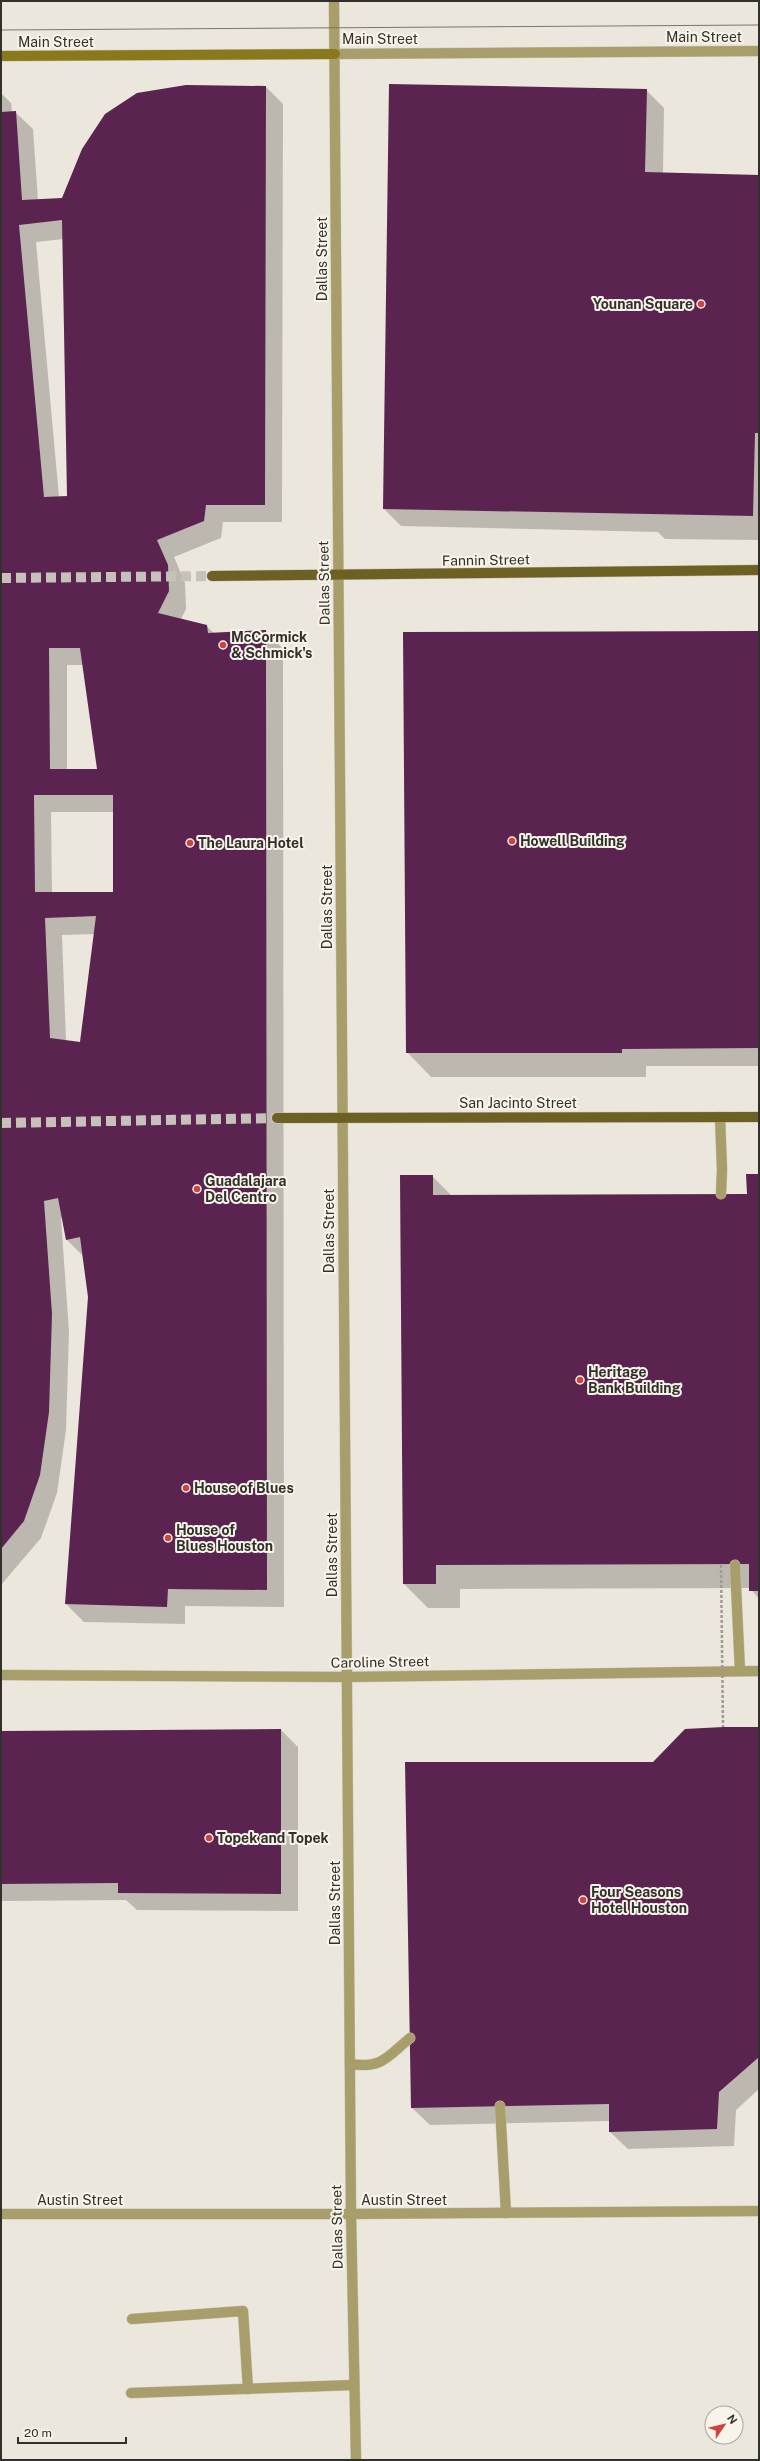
<svg xmlns="http://www.w3.org/2000/svg" width="760" height="2461" font-family="'Public Sans',sans-serif">
<style>
.shadow{fill:#0003;fill-rule:evenodd}
.building{fill:#5b234f;fill-rule:evenodd}
.lines{fill:none;stroke-linecap:round;stroke-linejoin:round}
.primary-tunnel{stroke:#c6c2b9;stroke-width:10;stroke-dasharray:10 5;stroke-linecap:butt}
.service-casing{stroke:#c6c2b9;stroke-width:11}
.pedestrian-casing{stroke:#c6c2b9;stroke-width:11}
.tertiary-casing{stroke:#c6c2b9;stroke-width:11}
.secondary-casing{stroke:#c6c2b9;stroke-width:11}
.primary-casing{stroke:#c6c2b9;stroke-width:11}
.service{stroke:#a89e69;stroke-width:10}
.pedestrian{stroke:#a89e69;stroke-width:10}
.tertiary{stroke:#a89e69;stroke-width:10}
.secondary{stroke:#8a791b;stroke-width:10}
.primary{stroke:#6c6023;stroke-width:10}
.tram{stroke:#79766f;stroke-width:1}
.path-bridge{stroke:#9e9b93;stroke-width:2.5;stroke-dasharray:3 2;stroke-linecap:butt}
.poi-dot{fill:#d0423e;stroke:#f8f4e9;stroke-width:1.5}
.labels{text-anchor:middle;stroke-width:4;stroke-linejoin:round;paint-order:stroke}
.street-label{font-size:14px;fill:#32302c;stroke:#f8f4e9}
.poi-label{font-size:14px;font-weight:bold;fill:#32302c;stroke:#f8f4e9;text-anchor:start}
</style>
<rect width="100%" height="100%" fill="#ebe7dc"/>
<g class="shadow">
<path d="M266,87l17,17 -1,418h-59l-2,16 -47,19 11,26 1,26 -5,10 25,7 8,7 52,-2 17,18 1,958 -99,-1v18l-101,-2 -18,-18 23,-307 -6,-41 -16,-16 -4,-22h-2l8,114 -3,98 -9,63 -16,45 -40,47v-1492l10,10 1,9h3l18,17 5,72 24,-2zM64,239l4,258h-9l-23,-255zM67,665h17l15,105h-32zM51,812h63v81h-62zM95,934l-14,109 -15,-2 -4,-106z"/>
<path d="M646,90l18,18 -1,65 96,3v364l-94,-1 -7,-7 -257,-6 -17,-17z"/>
<path d="M759,632v434h-113v11h-215l-24,-25z"/>
<path d="M759,1175v424l-9,-11 -290,1v19h-32l-24,-24 28,-408 20,20 296,-1z"/>
<path d="M759,1728v361l-23,21 -2,36 -106,3 -18,-17v-11l-180,4 -18,-17 242,-345z"/>
<path d="M281,1730l17,17v164l-161,-1 -11,-10 -125,1v-169z"/>
</g>
<g class="building">
<path d="M389,84l258,5 -2,83 114,3v258h-4l-2,83 -370,-7z"/>
<path d="M186,85l80,1 -1,419h-59l-2,16 -47,19 11,25 1,26 -11,22 49,12 1,8 58,-3 1,960 -99,-1 -1,18 -102,-3 23,-307 -8,-60 -14,3 -8,-42 -14,3 8,113 -3,98 -9,63 -16,46 -23,28v-1437l15,-1 6,89 40,-2 20,-49 23,-35 32,-21zM62,220l5,276 -23,1 -25,-272zM49,648h31l17,121h-47zM34,795h79v97h-78zM96,916l-16,126 -30,-4 -5,-120z"/>
<path d="M759,631v417l-137,1v4h-216l-3,-421z"/>
<path d="M746,1174h13v417h-10v-27l-313,1v19h-33l-3,-409h33v20l314,-1z"/>
<path d="M723,1727h36v330l-40,35 -2,37 -108,3v-28l-198,4 -6,-346h248l32,-33z"/>
<path d="M281,1729v165l-163,-1v-10l-117,1v-153z"/>
</g>
<g class="lines">
<g class="primary-tunnel">
<path d="M1,578l211,-2"/>
<path d="M1,1123l276,-5"/>
</g>
<defs>
<g id="service">
<path d="M720,1117l2,53 -1,24"/>
<path d="M735,1565l5,106"/>
<path d="M350,2064c32,5 37,-7 60,-26"/>
<path d="M500,2106l6,107"/>
<path d="M132,2319l111,-8 5,78"/>
<path d="M131,2393l223,-8"/>
</g>
<path id="pedestrian" d="M335,54l424,-3"/>
<g id="tertiary">
<path d="M334,1l17,2213 5,246"/>
<path d="M1,1675l346,2 412,-6"/>
<path d="M1,2214h350l408,-3"/>
</g>
<path id="secondary" d="M1,56l334,-2"/>
<g id="primary">
<path d="M212,576l547,-6"/>
<path d="M277,1118l482,-1"/>
</g>
</defs>
<use href="#service" class="service-casing"/>
<use href="#pedestrian" class="pedestrian-casing"/>
<use href="#tertiary" class="tertiary-casing"/>
<use href="#secondary" class="secondary-casing"/>
<use href="#primary" class="primary-casing"/>
<use href="#service" class="service"/>
<use href="#pedestrian" class="pedestrian"/>
<use href="#tertiary" class="tertiary"/>
<use href="#secondary" class="secondary"/>
<use href="#primary" class="primary"/>
<path class="tram" d="M1,30l758,-5"/>
<path class="path-bridge" d="M721,1565l2,162"/>
</g>
<g class="poi-dot">
<circle cx="701" cy="304" r="4"/>
<circle cx="223" cy="645" r="4"/>
<circle cx="512" cy="841" r="4"/>
<circle cx="190" cy="843" r="4"/>
<circle cx="197" cy="1189" r="4"/>
<circle cx="580" cy="1380" r="4"/>
<circle cx="186" cy="1488" r="4"/>
<circle cx="168" cy="1538" r="4"/>
<circle cx="209" cy="1838" r="4"/>
<circle cx="583" cy="1900" r="4"/>
</g>
<g class="labels">
<g class="street-label">
<text x="704" y="42">Main Street</text>
<text x="380" y="44">Main Street</text>
<text x="56" y="47">Main Street</text>
<text transform="translate(322 259) rotate(-90)" y="5">Dallas Street</text>
<text transform="translate(486 560) rotate(-1)" y="5">Fannin Street</text>
<text transform="translate(324 583) rotate(-91)" y="5">Dallas Street</text>
<text transform="translate(327 907) rotate(-90)" y="5">Dallas Street</text>
<text x="518" y="1108">San Jacinto Street</text>
<text transform="translate(329 1231) rotate(-90)" y="5">Dallas Street</text>
<text transform="translate(332 1555) rotate(-90)" y="5">Dallas Street</text>
<text transform="translate(380 1662) rotate(-1)" y="5">Caroline Street</text>
<text transform="translate(335 1903) rotate(-90)" y="5">Dallas Street</text>
<text x="80" y="2205">Austin Street</text>
<text x="404" y="2205">Austin Street</text>
<text transform="translate(337 2227) rotate(-91)" y="5">Dallas Street</text>
</g>
<g class="poi-label">
<text x="693" y="309" text-anchor="end">Younan Square</text>
<text x="231" y="642">McCormick<tspan x="231" dy="16">&amp; Schmick's</tspan></text>
<text x="520" y="846">Howell Building</text>
<text x="198" y="848">The Laura Hotel</text>
<text x="205" y="1186">Guadalajara<tspan x="205" dy="16">Del Centro</tspan></text>
<text x="588" y="1377">Heritage<tspan x="588" dy="16">Bank Building</tspan></text>
<text x="194" y="1493">House of Blues</text>
<text x="176" y="1535">House of<tspan x="176" dy="16">Blues Houston</tspan></text>
<text x="217" y="1843">Topek and Topek</text>
<text x="591" y="1897">Four Seasons<tspan x="591" dy="16">Hotel Houston</tspan></text>
</g>
</g>
<rect width="760" height="2461" fill="none" stroke="#32302c" stroke-width="4"/>
<g transform="translate(724 2425) rotate(55)"><circle r="19" fill="#f8f4e9" stroke="#a9a69d"/>
<path d="M0-3L7 15L0 10L-7 15Z" fill="#d0423e"/>
<text y="-6" font-size="11" font-weight="bold" text-anchor="middle" fill="#32302c">N</text>
</g>
<path d="M18 2437v6h108v-6" fill="none" stroke="#32302c" stroke-width="2"/>
<text x="24" y="2437" font-size="12" fill="#32302c" stroke="#f8f4e9" stroke-width="3" paint-order="stroke">20 m</text>
</svg>
